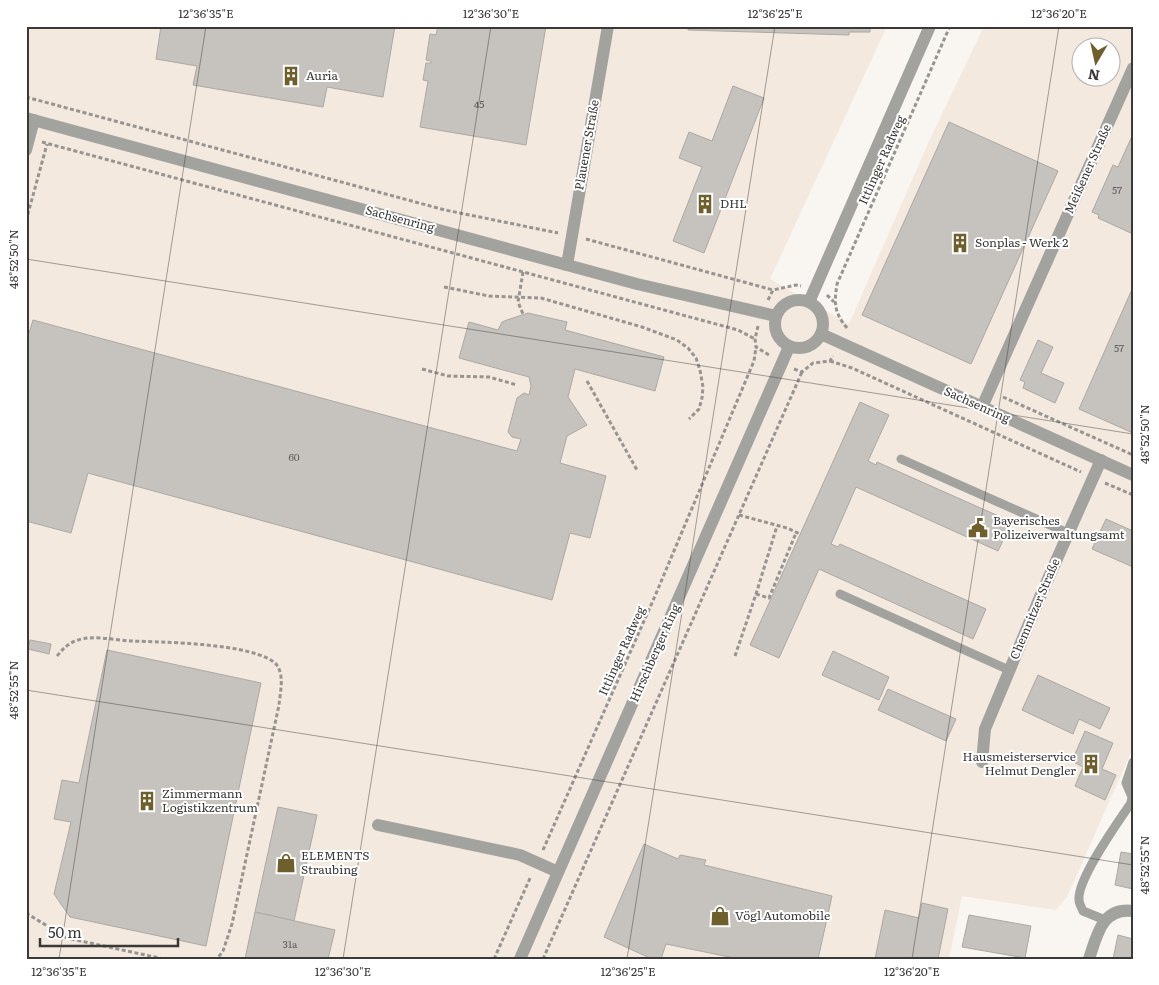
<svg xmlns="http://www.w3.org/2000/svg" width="1159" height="985" font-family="Literata,serif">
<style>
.built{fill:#f3e9df;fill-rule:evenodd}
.building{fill:#c6c2be;stroke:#aca8a4}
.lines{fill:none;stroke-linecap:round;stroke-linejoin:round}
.path{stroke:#979492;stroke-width:3;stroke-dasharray:4 2.5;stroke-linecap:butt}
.service{stroke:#a2a29f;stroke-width:9}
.minor{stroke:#a2a29f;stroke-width:12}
.tertiary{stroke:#a2a29f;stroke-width:12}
.ticks{fill:none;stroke:#3b3938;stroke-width:1;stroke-opacity:0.45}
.labels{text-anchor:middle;stroke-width:4;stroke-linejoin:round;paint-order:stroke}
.number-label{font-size:10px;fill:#5e5b5a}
.poi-label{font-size:12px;fill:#3b3938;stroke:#fff;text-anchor:start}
.street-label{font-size:12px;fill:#3b3938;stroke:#fff}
.neatline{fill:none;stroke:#3b3938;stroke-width:2}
.ticks-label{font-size:12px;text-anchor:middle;fill:#3b3938}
</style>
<rect width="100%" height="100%" fill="#f9f5f1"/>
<path class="built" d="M26,26h861l-117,253 79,45 81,-185 54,-113h149v722l-66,149 -11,13 -94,-14 -13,63h-923zM1082,48h30v30h-30z"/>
<g class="building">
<path d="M161,26h234l-12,71 -56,-10 -4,20 -130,-22 4,-19 -41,-7z"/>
<path d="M438,26h108l-20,119 -106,-18 8,-46 -5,-1 3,-17h5v-2l-5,-1 4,-26 6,1z"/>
<path d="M688,26h182v6h-21v3l-161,-5z"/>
<path d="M733,86l31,12 -60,155 -31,-12 29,-74 -23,-9 10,-26 23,9z"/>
<path d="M949,122l109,49 -87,193 -109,-49z"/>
<path d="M1133,134v100l-35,-16 1,-3 -7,-3 21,-47 5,2z"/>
<path d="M1133,287v146l-54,-24z"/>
<path d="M528,313l39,9 -2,8 99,27 -9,34 -80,-22 -7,28 19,28 -20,11 -7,27 46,13 -16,62 -20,-5 -18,67 -464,-127 -17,60 -45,-12v-178l7,-23 484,131 4,-12 -9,-2 -4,-5 9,-34 7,-5 5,2 2,-9 -2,-9 -70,-19 10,-36 29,8 4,-8 5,-2z"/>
<path d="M1038,340l15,7 -12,26 23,10 -9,20 -32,-15 2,-6 -5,-2z"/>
<path d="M860,402l29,13 -21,46 8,4 1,-3 135,60 -14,29 -142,-64 -25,57 7,3 2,-3 146,65 -13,30 -154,-70 -40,89 -29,-13z"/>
<path d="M1106,519l27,12v36l-41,-18z"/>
<path d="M30,640l21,4 -2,10 -21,-5z"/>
<path d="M107,650l154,33 -55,263 -136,-29 -16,-23 17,-72 -17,-3 8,-39 17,3z"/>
<path d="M833,651l56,26 -10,23 -57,-25z"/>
<path d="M1038,675l72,33 -10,21 -21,-10 -6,15 -51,-24z"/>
<path d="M888,689l68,30 -10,22 -68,-31z"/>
<path d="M1085,731l28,12 -11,26 14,6 -11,25 -30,-14 8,-19 -11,-6z"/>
<path d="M278,807l39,8 -23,106 -39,-9z"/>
<path d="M644,844l34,15 2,-4 26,5 -2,5 128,31 -14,63h-79l-73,-15 -5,15h-9l-48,-22z"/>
<path d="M1121,852l12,2v35l-18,-4z"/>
<path d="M922,903l26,6 -10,50h-63l10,-49 34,8z"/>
<path d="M255,912l80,18 -7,29h-83z"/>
<path d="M969,915l62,11 -6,32 -63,-11z"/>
<path d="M1118,935l15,4v20h-20z"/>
</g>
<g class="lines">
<g class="path">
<path d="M26,97l419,113 113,23"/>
<path d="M42,142l696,188 17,9"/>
<path d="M26,221l21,-77"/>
<path d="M586,239l187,51"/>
<path d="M523,272l-5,30 5,12"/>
<path d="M444,287l45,9 52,2 101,29 35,13 11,8 8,10 4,12 3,17 -1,11 -3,11 -10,10"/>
<path d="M827,295l7,7"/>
<path d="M768,300l5,-10 23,-5 5,1"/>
<path d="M758,326l-3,13 1,8 13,8"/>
<path d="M847,328c-13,-16 -13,-24 -10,-44l113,-258"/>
<path d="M830,361l22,7 229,104"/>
<path d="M422,369l26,7 41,1 28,8"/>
<path d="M794,369l8,3 11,-9 17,-2 3,-5"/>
<path d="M587,381l50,89"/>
<path d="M1003,397l130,58"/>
<path d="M1105,483l28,12"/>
<path d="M739,515l48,13 13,6"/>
<path d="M756,594l13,4 27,-65"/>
<path d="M57,656c6,-7 11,-13 21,-16 15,-5 36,0 53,1 30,1 124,2 145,23 9,11 4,29 3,41l-47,219 -9,27 -6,8"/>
<path d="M735,656l21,-62 21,-68"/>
<path d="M543,850l112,-254 99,-235 2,-14"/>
<path d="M26,913l41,25 97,21"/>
<path d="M494,959l37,-83"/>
<path d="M543,959l259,-587"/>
</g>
<g class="service">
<path d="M901,459l167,74"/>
<path d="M840,594l169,76"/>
<path d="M1105,920l-22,-9c-1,-3 -4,-7 -4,-11 -2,-21 39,-78 52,-97l1,-6 -6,-14 7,-21"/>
</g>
<g class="minor">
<path d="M26,118l611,166 139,32"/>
<path d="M26,150l8,-30"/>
<path d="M567,265l41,-239"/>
<path d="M821,334l312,141"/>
<path d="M982,407l151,-339"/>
<path d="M982,762l3,-33 55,-132 61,-137"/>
<path d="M378,825l142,30 38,17"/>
<path d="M1089,959c8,-24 13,-52 44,-48"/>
</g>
<g class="tertiary">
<circle cx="799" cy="324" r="24"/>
<path d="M809,302l121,-276"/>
<path d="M520,959l269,-612"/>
</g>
</g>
<path class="ticks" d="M26,259l1107,175M26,690l1107,175M59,959l147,-933M343,959l148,-933M627,959l148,-933M912,959l147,-933"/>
<defs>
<symbol id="building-bare" viewBox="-9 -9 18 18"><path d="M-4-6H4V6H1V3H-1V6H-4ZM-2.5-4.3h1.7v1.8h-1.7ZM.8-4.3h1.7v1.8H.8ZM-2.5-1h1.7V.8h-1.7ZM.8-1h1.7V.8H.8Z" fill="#6e5f2d" stroke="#fff" stroke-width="2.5" paint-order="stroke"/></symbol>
<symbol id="civic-bare" viewBox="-9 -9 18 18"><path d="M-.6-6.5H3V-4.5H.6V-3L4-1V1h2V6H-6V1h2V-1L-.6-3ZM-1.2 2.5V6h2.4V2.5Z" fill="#6e5f2d" stroke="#fff" stroke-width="2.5" paint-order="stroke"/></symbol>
<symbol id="shop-bare" viewBox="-9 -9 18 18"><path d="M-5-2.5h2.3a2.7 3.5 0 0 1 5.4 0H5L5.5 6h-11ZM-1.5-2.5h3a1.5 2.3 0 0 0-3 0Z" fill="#6e5f2d" stroke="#fff" stroke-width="2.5" paint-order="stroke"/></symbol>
</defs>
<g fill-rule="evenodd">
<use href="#building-bare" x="277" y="62" width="28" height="28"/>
<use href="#building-bare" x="691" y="190" width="28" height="28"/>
<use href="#building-bare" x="946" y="229" width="28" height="28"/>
<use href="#civic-bare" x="964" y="514" width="28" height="28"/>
<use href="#building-bare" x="1077" y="750" width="28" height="28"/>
<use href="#building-bare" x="133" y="787" width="28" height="28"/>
<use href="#shop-bare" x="272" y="849" width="28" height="28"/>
<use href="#shop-bare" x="706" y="902" width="28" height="28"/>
</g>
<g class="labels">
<g class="number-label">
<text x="479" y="108">45</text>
<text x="1117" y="194">57</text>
<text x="1119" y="352">57</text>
<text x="294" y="461">60</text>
<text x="290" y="948">31a</text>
</g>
<g class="poi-label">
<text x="306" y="80">Auria</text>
<text x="720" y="208">DHL</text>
<text x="975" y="247">Sonplas - Werk 2</text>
<text x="993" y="525">Bayerisches<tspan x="993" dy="14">Polizeiverwaltungsamt</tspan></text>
<text x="1076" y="761" text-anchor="end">Hausmeisterservice<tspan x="1076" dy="14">Helmut Dengler</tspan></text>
<text x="162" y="798">Zimmermann<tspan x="162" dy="14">Logistikzentrum</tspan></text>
<text x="301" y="860">ELEMENTS<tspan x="301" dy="14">Straubing</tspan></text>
<text x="735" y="920">Vögl Automobile</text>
</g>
<g class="street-label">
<text transform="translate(587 145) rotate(-80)" y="4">Plauener Straße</text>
<text transform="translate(882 160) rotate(-66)" y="4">Ittlinger Radweg</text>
<text transform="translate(1088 169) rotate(-66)" y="4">Meißener Straße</text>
<text transform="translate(400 219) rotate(15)" y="4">Sachsenring</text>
<text transform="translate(977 405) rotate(24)" y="4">Sachsenring</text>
<text transform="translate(1035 609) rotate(-67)" y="4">Chemnitzer Straße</text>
<text transform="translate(622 651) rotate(-66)" y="4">Ittlinger Radweg</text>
<text transform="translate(655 653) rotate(-66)" y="4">Hirschberger Ring</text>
</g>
</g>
<rect width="1159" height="985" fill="none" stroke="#ffffff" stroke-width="55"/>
<g transform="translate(1096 62) rotate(189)"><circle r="24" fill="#ffffff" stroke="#b1b0af"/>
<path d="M0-4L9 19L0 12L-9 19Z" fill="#6e5f2d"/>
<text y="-8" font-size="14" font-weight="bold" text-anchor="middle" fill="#3b3938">N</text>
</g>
<path d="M40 938v8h138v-8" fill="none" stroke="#3b3938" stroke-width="2.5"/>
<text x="48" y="938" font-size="15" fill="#3b3938" stroke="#ffffff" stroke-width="4" paint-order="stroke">50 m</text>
<rect x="28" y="28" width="1104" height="930" class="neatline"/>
<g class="ticks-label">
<text x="206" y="18">12°36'35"E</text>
<text x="491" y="18">12°36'30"E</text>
<text x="775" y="18">12°36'25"E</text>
<text x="1059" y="18">12°36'20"E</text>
<text transform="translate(14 259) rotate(-90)" y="4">48°52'50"N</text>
<text transform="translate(1145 434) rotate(-90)" y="4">48°52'50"N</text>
<text transform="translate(14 690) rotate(-90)" y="4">48°52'55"N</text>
<text transform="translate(1145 865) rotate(-90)" y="4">48°52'55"N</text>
<text x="59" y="976">12°36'35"E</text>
<text x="343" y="976">12°36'30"E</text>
<text x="628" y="976">12°36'25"E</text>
<text x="912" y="976">12°36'20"E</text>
</g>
</svg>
